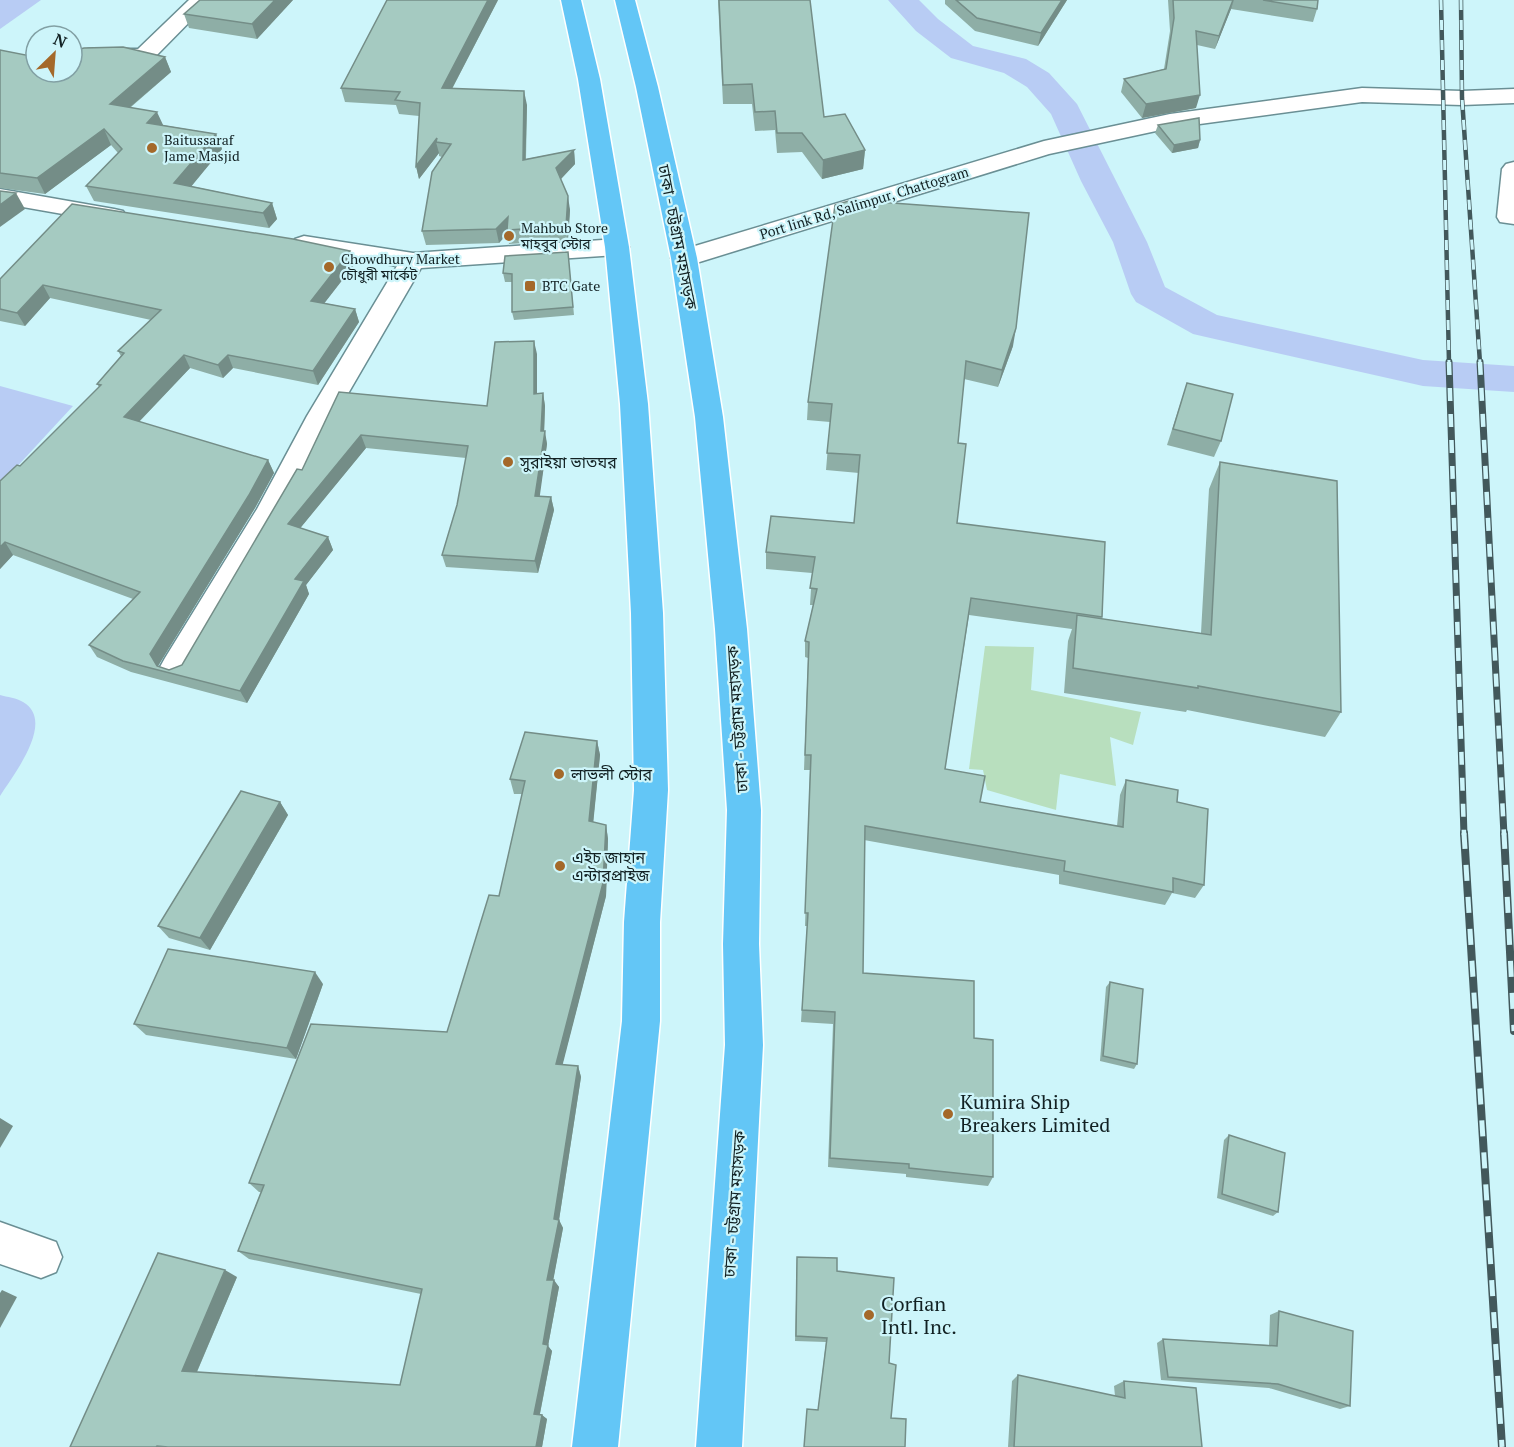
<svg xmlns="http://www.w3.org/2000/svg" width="1514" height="1447" font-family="'PT Serif','Noto Sans Bengali',serif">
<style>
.green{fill:#b8dfbe}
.water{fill:#b8ccf4}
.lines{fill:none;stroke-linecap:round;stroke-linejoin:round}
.canal{fill:#b8ccf4;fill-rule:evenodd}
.minor-casing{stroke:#6a8f94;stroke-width:3}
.trunk-casing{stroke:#fff;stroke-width:3}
.minor{fill:#fff;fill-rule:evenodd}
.trunk{fill:#63c6f6;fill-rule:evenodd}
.rail-far2-casing{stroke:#42585b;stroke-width:4.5}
.rail-far1-casing{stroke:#42585b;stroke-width:7}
.rail-casing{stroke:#42585b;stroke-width:8}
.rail-far2{stroke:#cdf5fa;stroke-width:3;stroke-dasharray:10;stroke-linecap:butt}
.rail-far1{stroke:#cdf5fa;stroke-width:4.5;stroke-dasharray:13;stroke-linecap:butt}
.rail{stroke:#cdf5fa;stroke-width:5;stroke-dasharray:16;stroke-linecap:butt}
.wall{fill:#8eaea6}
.shaded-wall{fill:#748d87}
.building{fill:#a5cac1;stroke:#748d87;stroke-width:1.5}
.poi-dot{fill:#a4692a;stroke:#cdf5fa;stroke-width:2}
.labels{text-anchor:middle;stroke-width:4.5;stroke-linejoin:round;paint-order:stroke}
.far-poi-label{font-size:14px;fill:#122123;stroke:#cdf5fa;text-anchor:start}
.far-street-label{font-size:14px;fill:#122123;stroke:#cdf5fa}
.street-label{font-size:16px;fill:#122123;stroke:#cdf5fa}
.poi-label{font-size:16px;fill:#122123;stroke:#cdf5fa;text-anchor:start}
.near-poi-label{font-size:20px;fill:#122123;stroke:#cdf5fa;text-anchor:start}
</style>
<rect width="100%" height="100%" fill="#cdf5fa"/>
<path class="green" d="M985,646l49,1 -3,43 110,22 -8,33 -23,-8 6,49 -56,-12 -4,36 -69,-20 -4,-20 -14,-1z"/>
<g class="water">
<path d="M0,0h41l-41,29z"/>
<path d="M0,386l73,20 -73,79z"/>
<path d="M0,695c7,2 17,3 23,7 33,19 -9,72 -23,94z"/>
</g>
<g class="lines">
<path class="canal" d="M888,0h31l19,19 35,27 53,13 23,14 28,31 70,138 18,45 52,28 206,45 91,6v26l-91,-6 -217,-49 -13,-3 -57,-32 -5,-8 -18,-52 -32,-61 -30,-67 -24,-27 -23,-14 -53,-15 -35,-27z"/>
<defs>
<g id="minor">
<path d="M189,0h22l-59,60 -62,1 -18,6v-14l17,-4h49z"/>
<path d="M1362,88l100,3 52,-2v14l-52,2 -100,-3 -192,26 -121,26 -356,110 -9,2 -9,-2 -4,-6 4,-6 369,-111 126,-27z"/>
<path d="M1514,162v62l-14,-2 -3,-5 5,-48 4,-5z"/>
<path d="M0,189l114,20 9,2 3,5 -3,5 -9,2 -114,-20z"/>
<path d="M304,236l109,17 204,-14 9,3 3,5 -3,5 -9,3 -196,13 -86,148 -57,107 -91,153 -11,4 -11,-4 -5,-9 5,-9 92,-149 50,-93 90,-150 -102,-17 -3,-5 3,-5z"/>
<path d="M0,1222l56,20 6,15 -6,15 -15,6 -41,-14z"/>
</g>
<g id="trunk">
<path d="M561,0h20l19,79 29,168 19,157 15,209 5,177 -8,132v99l-42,426h-46l50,-426 2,-99 10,-132 -3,-177 -11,-209 -15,-157 -27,-168z"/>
<path d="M615,0h20l23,87 39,171 26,159 24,212 14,181 -2,134 4,101 -21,402h-46l29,-402 -2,-101 4,-134 -12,-181 -20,-212 -24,-159 -35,-171z"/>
</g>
</defs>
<use href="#minor" class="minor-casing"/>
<use href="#trunk" class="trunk-casing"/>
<use href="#minor" class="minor"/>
<use href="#trunk" class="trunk"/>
<defs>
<g id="rail-far2">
<path d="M1441,0l8,363"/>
<path d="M1461,0l1,98 18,265"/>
</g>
<g id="rail-far1">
<path d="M1449,362l15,473"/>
<path d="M1480,362l24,473"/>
</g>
<g id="rail">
<path d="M1464,833l38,614"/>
<path d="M1504,833l10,198"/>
</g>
</defs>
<use href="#rail-far2" class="rail-far2-casing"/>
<use href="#rail-far1" class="rail-far1-casing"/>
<use href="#rail" class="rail-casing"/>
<use href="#rail-far2" class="rail-far2"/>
<use href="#rail-far1" class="rail-far1"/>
<use href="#rail" class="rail"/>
</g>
<g class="wall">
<path d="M293,0l-36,39 -68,-11 -5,-14z"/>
<path d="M498,0l-46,89 75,16 -1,54 48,-9 1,14 -14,15 9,31 -2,30 -59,4 -2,-10 -8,9 -73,2 -4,-14 20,-74 -3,-1v-3l-20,26 -3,-13 3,-50 -20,-2 -3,-9 -51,-3 -4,-14z"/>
<path d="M718,0h92l14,117 41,33 -2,19 -41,10 -20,-27 -25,1 -2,-23 -20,1 -3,-27h-29z"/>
<path d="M945,0h122l-29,46 -63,-15 -30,-27z"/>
<path d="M1168,0h150l-1,9 -4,13 -82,-13 -16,40 -18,-4 -1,63 -54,10 -21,-26 3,-13 40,-10 6,-38z"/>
<path d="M0,50l36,22 129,-15 6,15 -40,35 32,18 53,9 6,15 -31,37 81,17 5,16 -8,9 -175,-27 -8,-15 32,-33 -7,-8 -66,49 -45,-6z"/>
<path d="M1158,125l42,15 -2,8 -26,5 -17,-20z"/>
<path d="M350,251l4,14 -30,38 31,6 4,13 -41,63 -85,-17 -10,10 -33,-10 -51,54 129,38 6,13 -19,35 -97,158 1,1 10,3 13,-5 120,-195 37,-78 148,14 50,-52v40l6,-1 2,13 -1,25 3,13 -8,52 12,1 3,13 -16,63 -92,-6 -4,-12 15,-50 9,-47 -100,-10 -66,80 28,9 5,13 -27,35 3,9 -62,109 -116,-31 -34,-15 -8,-12 44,-46 -120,-44 -13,14v-88l20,-15 79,-79 -2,-3 24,-28 -3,-5 33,-31 -101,-22 -25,28 -25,-5v-42z"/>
<path d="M568,252l6,63 -60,5 -2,-8v-30h-7l-2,-9z"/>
<path d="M1013,346l-15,41 -34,-8 -6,64 -1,80 145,94 -1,2 100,14 8,-144 11,-27 121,250 -16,25 -138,-27 -1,2 -122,-19 4,-52 4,-12 -103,-14 -24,154 35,33 137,24 3,-31 6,-15 51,22 27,83 -9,13 -23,-5 -7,12 -106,-21v-9l-195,-35 -1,133 111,65 19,139 -5,9 -82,-9v-3l-78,-7 5,-143 -32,-2 6,-96h-2l5,-156h-6l4,-112 -3,-1v-16l8,-36h-3l2,-32 -46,-4v-17l88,-29 5,-50 -33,-3 4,-48 -23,-2 1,-18z"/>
<path d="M1187,383l34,58 -7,16 -47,-12z"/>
<path d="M597,741l3,14 -7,67 13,3 2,14 -2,57 -44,169 16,1 3,11 -22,143 4,8 -10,52 6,7 -11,59 4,5 -12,63 7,5 -5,28h-472l167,-170 -40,95 203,13 21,-91 -172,-35 -11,-8 23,-59h-2l-10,-9 198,-151 52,-136 23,-102h-8l-4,-15z"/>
<path d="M280,802l8,13 -78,135 -41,-12 -11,-12z"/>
<path d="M1110,982l27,82 -3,5 -34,-8 6,-74z"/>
<path d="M323,984l-27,75 -150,-24 -12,-11z"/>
<path d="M1229,1135l49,77 -5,4 -56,-18 7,-58z"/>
<path d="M797,1257l40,14 52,92 2,55 14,29h-101l3,-38 11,1 8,-68 -31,-1z"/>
<path d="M1279,1311l71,95 -10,3 -71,-21 -108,-8 -4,-37 6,-4 106,6 1,-30z"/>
<path d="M1018,1375l97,21 -1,-10 10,-5 78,66h-194l4,-66z"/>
</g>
<g class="shaded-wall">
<path d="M275,0h18l-36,39 -5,-15z"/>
<path d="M488,0h10l-53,102 -3,-14z"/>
<path d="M1062,0h5l-29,46 3,-13z"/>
<path d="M1234,0l-3,9 -16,40 4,-13z"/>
<path d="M165,57l6,15 -55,47 -6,-15z"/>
<path d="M524,91l3,14 -2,69 -2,-14z"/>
<path d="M1200,95l-4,13 -54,10 4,-14z"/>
<path d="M157,112l7,15 -17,-4z"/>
<path d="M104,129l7,16 -66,49 -8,-16z"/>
<path d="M216,134l6,15 -41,50 -7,-16z"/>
<path d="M437,138l-1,4 3,11 -20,26 -3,-13z"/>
<path d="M1200,140l-2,8 -26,5 2,-8z"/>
<path d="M574,150l1,14 -17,18 -2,-14z"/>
<path d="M865,150l-2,19 -41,10 1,-19z"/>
<path d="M16,193l9,16 -25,18v-22z"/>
<path d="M568,196l2,14 -2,30 -2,-14z"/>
<path d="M272,203l5,16 -8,9 -6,-15z"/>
<path d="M508,217l-1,13v4l-8,9 -3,-14z"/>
<path d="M350,251l4,14 -38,49 -5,-13z"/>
<path d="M43,285l7,13 -25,28 -8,-13z"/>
<path d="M355,309l4,13 -41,63 -5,-14z"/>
<path d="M1016,328l-3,18 -15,41 4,-17z"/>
<path d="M534,341l3,13v53l-3,-13z"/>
<path d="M184,355l6,13 -59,62 -7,-13z"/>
<path d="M228,355l5,13 -10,10 -5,-13z"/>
<path d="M543,393l2,13 -1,29 1,-4 2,13 -9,65 -3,-13 6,-65z"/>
<path d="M361,435l5,13 -73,89 -5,-13z"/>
<path d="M268,460l6,13 -19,35 -97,158 2,4h-1l-9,-16z"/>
<path d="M551,497l3,13 -16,63 -3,-12z"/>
<path d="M328,537l5,13 -27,35 3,9 -62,109 -7,-12 55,-112z"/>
<path d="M5,542l8,13 -13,14v-22z"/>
<path d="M597,741l3,14 -8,80 -3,-14z"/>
<path d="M280,802l8,13 -78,135 -10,-12z"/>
<path d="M606,825l2,14 -2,57 -46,179 -4,-11z"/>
<path d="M315,972l8,12 -27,75 -9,-11z"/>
<path d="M578,1066l3,11 -22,143 4,8 -11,59 -5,-7 7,-61z"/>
<path d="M0,1118l13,8 -13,22z"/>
<path d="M225,1270l12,7 -42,99 -13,-5z"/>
<path d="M554,1280l5,7 -11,59 4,5 -13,67 -5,-4 9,-70z"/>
<path d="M2,1290l15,7 -17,31v-35z"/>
<path d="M542,1415l5,4 -5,28h-6z"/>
</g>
<g class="building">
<path d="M200,0h75l-23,24 -68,-10z"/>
<path d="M387,0h101l-46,88 82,3 -1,69 51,-10 -18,18 12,28 -2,30 -59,4 1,-13 -12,12 -74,2 10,-59 19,-28 -15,-2 1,-4 -21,28 4,-63 -25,-3 5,-8 -59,-4z"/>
<path d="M719,0h91l14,117 21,-3 20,36 -42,10 -21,-27h-25l-2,-22 -20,1 -3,-28 -29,1z"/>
<path d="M956,0h106l-21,33 -64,-15z"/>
<path d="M1173,0h60l-14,36 -23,-5 4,64 -54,9 -22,-25 42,-10 8,-51z"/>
<path d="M1263,0h55l-1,9z"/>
<path d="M123,47l42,10 -55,47 47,8 -10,11 69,11 -42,49 98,20 -9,10 -177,-27 36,-37 -18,-20 -67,49 -37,-5v-123l36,7v15h36v-21l12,-3z"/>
<path d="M1199,118l1,22 -26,5 -16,-20z"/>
<path d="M0,191l16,2 -16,12z"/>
<path d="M852,200l177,13 -13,115 -14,42 -36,-9 -8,82 8,1 -9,79 148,19 -3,75 -131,-19 -26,171 40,7 -5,26 143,25 3,-47 52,10 -1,12 31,7 -4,76 -31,-7v14l-109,-21 1,-10 -200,-35 -2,147 111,8v57l19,2v137l-84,-9v-4l-79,-6 5,-146 -33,-2 6,-97h-3l6,-158h-6l4,-113 -4,-1 12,-52 -7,-1 5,-31 -49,-5 5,-36 83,7 6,-68 -33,-2 5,-49 -24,-2 27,-197z"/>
<path d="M72,204l221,35 57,12 -39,50 44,8 -42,62 -85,-16 -10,10 -34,-10 -60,62 144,43 -19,35 -99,159 7,12 12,4 13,-5 115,-196 5,1 37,-78 148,14 8,-64 39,-1v53l9,-1 -2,38h4l-10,65 16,1 -16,64 -93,-6 15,-50 11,-59 -107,-11 -73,89 40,13 -33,42 9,2 -64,110 -117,-30 -34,-16 51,-53 -135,-50 -5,5v-66l17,-16 3,1 81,-81 -4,-1 27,-31 -6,-2 43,-41 -118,-25 -26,28 -17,-4v-30z"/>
<path d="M568,252l5,55 -61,5v-38l-9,-1 2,-17z"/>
<path d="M1187,383l46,11 -12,47 -48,-12z"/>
<path d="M1220,462l117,19 4,231 -143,-26v2l-125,-20 4,-53 134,20z"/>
<path d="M525,732l72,9 -8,80 17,4 -3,58 -47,181 22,2 -24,153 5,1 -12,60h7l-11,64 5,1 -14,69 8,1 -6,32h-368l-11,-1 -1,1h-86l88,-194 67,17 -43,101 218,14 22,-96 -184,-38 26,-66 -15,-2 62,-159 136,8 42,-137 10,1 26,-115 -15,-2z"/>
<path d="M241,791l39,11 -80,136 -42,-12z"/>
<path d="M168,949l147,23 -28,76 -153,-24z"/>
<path d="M1110,982l33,7 -6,75 -34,-8z"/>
<path d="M1229,1135l56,18 -7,59 -56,-18z"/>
<path d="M797,1257l40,1v13l57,7 -5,85 7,2 -5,53 15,1 -1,28h-101l3,-38 11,1 9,-72 -31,-2z"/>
<path d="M1279,1311l74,20 -3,75 -72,-22 -110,-7 -5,-38 114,7z"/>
<path d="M1018,1375l107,23 -1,-17 72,7 6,59h-188z"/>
</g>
<g class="poi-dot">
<circle cx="152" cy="148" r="6"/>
<circle cx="509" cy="236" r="6"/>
<circle cx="329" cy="267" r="6"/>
<rect x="524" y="280" width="12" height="12" rx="3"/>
<circle cx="508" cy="462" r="6"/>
<circle cx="559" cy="774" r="6"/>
<circle cx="560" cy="866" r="6"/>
<circle cx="948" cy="1114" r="6"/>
<circle cx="869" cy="1315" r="6"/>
</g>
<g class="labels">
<g class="far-poi-label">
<text x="164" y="145">Baitussaraf<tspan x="164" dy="16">Jame Masjid</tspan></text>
<text x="521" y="233">Mahbub Store<tspan x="521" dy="16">মাহবুব স্টোর</tspan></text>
<text x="341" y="264">Chowdhury Market<tspan x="341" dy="16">চৌধুরী মার্কেট</tspan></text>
<text x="542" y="291">BTC Gate</text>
</g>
<g class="far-street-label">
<text transform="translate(864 203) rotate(-17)" y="5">Port link Rd, Salimpur, Chattogram</text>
</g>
<g class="street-label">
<text transform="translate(678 237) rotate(79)" y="6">ঢাকা - চট্টগ্রাম মহাসড়ক</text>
<text transform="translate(737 719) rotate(-94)" y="6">ঢাকা - চট্টগ্রাম মহাসড়ক</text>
<text transform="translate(734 1204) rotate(-86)" y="6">ঢাকা - চট্টগ্রাম মহাসড়ক</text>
</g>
<g class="poi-label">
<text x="520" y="468">সুরাইয়া ভাতঘর</text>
<text x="571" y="780">লাভলী স্টোর</text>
<text x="572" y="863">এইচ জাহান<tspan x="572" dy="18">এন্টারপ্রাইজ</tspan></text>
</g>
<g class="near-poi-label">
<text x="960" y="1109">Kumira Ship<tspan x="960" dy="23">Breakers Limited</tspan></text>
<text x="881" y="1311">Corfian<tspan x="881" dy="23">Intl. Inc.</tspan></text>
</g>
</g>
<g transform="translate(54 54) rotate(25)"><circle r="28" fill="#cdf5fa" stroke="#82a0a4" stroke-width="1.5"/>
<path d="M0-4.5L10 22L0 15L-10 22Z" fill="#a4692a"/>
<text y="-9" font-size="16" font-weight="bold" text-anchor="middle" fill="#122123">N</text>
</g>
</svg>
